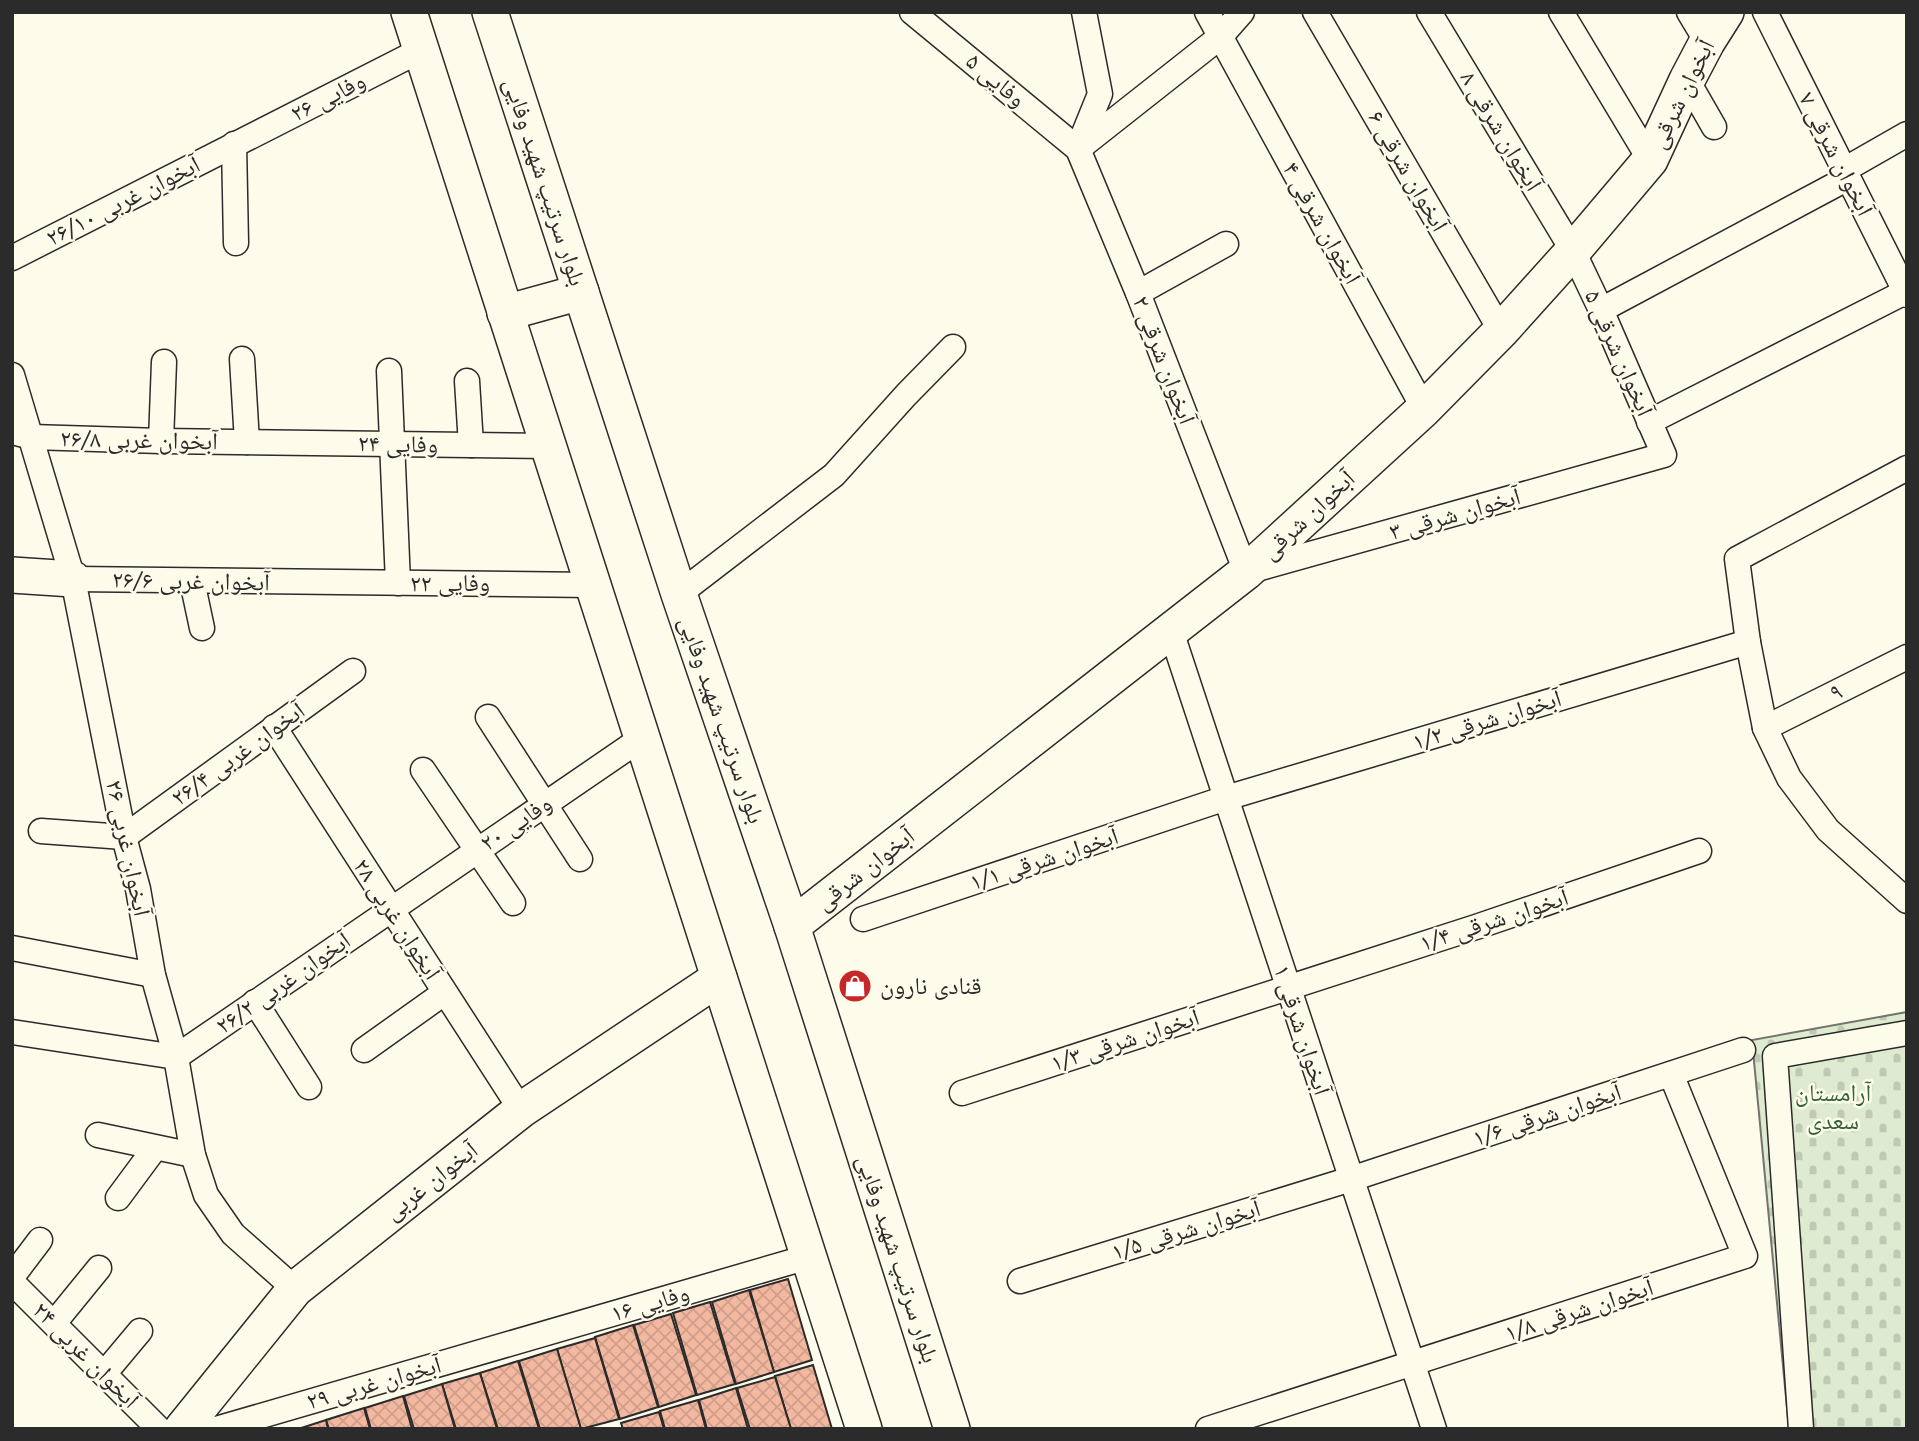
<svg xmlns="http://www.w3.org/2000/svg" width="1919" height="1441" font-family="'PT Sans','Noto Naskh Arabic',sans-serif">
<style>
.cemetery{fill:url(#cemetery-stones);stroke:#74746e;stroke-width:2}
.building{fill:url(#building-cross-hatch);stroke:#2b2b2b;stroke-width:2}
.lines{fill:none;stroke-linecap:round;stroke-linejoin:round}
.street-casing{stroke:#2b2b2b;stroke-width:27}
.secondary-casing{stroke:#2b2b2b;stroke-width:38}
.street{stroke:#fdfbea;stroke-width:24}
.secondary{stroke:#fdfbea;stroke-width:35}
.labels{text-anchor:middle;stroke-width:5;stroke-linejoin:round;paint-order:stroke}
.street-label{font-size:24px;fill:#2b2b2b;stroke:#fdfbea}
.poi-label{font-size:24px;fill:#2b2b2b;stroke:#fdfbea;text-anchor:start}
.park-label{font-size:24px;fill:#34623c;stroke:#fdfbea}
</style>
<defs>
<pattern id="cemetery-stones" width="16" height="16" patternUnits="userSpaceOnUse" patternTransform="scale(1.75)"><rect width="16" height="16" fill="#deebd1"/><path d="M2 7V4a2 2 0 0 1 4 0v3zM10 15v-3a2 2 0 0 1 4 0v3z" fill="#bfcab4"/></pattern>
<pattern id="building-cross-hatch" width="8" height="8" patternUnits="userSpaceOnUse" patternTransform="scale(1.75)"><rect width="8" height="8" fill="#f2b8a0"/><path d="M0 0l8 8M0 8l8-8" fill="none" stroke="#d09e8a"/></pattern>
</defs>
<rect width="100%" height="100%" fill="#fdfbea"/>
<path class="cemetery" d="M1907,1012v417h-118l-37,-389z"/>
<g class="building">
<path d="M788,1279l24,81 -38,12 -24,-82z"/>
<path d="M749,1290l25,82 -38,12 -24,-82z"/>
<path d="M710,1302l25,82 -38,11 -24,-82z"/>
<path d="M671,1314l25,81 -37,12 -25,-82z"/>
<path d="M633,1325l25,82 -38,12 -25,-82z"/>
<path d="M595,1338l24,81 -38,10 -24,-80z"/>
<path d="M557,1349l24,80h-41l-21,-68z"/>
<path d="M518,1361l21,68h-41l-18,-56z"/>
<path d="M813,1365l19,64h-41l-16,-53z"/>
<path d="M480,1373l17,56h-41l-14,-45z"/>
<path d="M775,1377l16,52h-41l-13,-41z"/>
<path d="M442,1384l13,45h-41l-10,-33z"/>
<path d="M736,1388l12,41h-41l-8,-29z"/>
<path d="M403,1396l9,33h-41l-6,-21z"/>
<path d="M698,1400l8,29h-41l-5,-18z"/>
<path d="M364,1408l6,21h-41l-3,-9z"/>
<path d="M659,1412l5,17h-41l-2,-6z"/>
<path d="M326,1420l2,9h-30z"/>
</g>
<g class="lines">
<defs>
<g id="street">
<path d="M912,12l166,137 60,144 108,279 418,-117 -63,-145 -28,-59 -144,-239"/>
<path d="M1207,12l217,397"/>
<path d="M1315,12l186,319"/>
<path d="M1561,12l89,148"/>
<path d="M1689,12l18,30"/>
<path d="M1765,12l142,283"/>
<path d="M1687,80l27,47"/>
<path d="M234,144l2,99"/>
<path d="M1078,148l22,-54 -16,-82"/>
<path d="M1078,149l142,-112 22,-25"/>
<path d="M1844,170l63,-36"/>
<path d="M12,258l409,-208"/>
<path d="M1138,293l88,-49"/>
<path d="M1601,310l247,-132"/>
<path d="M242,359l5,83"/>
<path d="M389,371l9,212"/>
<path d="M12,375l61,204 51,258 14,52 15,86 23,82 17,98 13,40 27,39 62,55"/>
<path d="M467,381l4,64"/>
<path d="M1649,422l258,-131"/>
<path d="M16,433l15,4 130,4 387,5"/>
<path d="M161,441l3,-79"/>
<path d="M1907,468l-170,91 11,83 17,86 24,50 39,52 79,71"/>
<path d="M73,579l520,6"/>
<path d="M192,581l10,47"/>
<path d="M679,594l155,-119 72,-80 47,-48"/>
<path d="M1171,631l263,798"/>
<path d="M488,717l92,142"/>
<path d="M274,727l247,383"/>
<path d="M1765,728l142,-71"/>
<path d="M423,770l90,133"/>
<path d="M41,831l83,6 229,-166"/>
<path d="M863,919l363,-121 522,-156"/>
<path d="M12,948l141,27"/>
<path d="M255,1002l54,85"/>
<path d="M12,1032l164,25 466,-319"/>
<path d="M364,1050l80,-57"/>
<path d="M962,1093l514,-166 223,-76"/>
<path d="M98,1135l95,20"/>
<path d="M118,1198l37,-50"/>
<path d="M12,1277l28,-37"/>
<path d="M1020,1281l331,-102 392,-129"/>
<path d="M12,1282l147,147"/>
<path d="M55,1322l44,-54"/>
<path d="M104,1374l36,-43"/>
<path d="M216,1429l592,-172"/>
<path d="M1208,1429l537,-173 -74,-182"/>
<path d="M1801,1429l-26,-373 132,-23"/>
</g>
<g id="secondary">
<path d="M409,12l455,1417"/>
<path d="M490,12l189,582 113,332 160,503"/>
<path d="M505,313l76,-21"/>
<path d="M12,575l61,4"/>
<path d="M792,926l454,-354 178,-163 77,-78 72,-80 77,-91 37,-80 20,-38 19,-30"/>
<path d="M182,1429l113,-140 226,-179 198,-132"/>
</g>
</defs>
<use href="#street" class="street-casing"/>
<use href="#secondary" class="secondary-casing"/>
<use href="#street" class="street"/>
<use href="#secondary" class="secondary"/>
</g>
<defs>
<symbol id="shop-disc" viewBox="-11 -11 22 22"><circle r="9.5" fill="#c62828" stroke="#fdfbea"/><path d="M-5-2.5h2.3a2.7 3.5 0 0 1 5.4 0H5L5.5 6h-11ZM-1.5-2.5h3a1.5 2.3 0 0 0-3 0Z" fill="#fff"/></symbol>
</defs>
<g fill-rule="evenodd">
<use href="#shop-disc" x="836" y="967" width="38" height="38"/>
</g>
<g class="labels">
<g class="street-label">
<text transform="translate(996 80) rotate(40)" y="8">وفایی ۵</text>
<text transform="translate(1682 94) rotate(-64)" y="8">آبخوان شرقی</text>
<text transform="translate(328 97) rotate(-27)" y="8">وفایی ۲۶</text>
<text transform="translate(1501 131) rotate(59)" y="8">آبخوان شرقی ۸</text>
<text transform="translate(1836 154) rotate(63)" y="8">آبخوان شرقی ۷</text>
<text transform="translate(1408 171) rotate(60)" y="8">آبخوان شرقی ۶</text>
<text transform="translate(545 182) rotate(72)" y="8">بلوار سرتیپ شهید وفایی</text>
<text transform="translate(123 201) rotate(-27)" y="8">آبخوان غربی ۲۶/۱۰</text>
<text transform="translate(1322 223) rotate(61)" y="8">آبخوان شرقی ۴</text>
<text transform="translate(1619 353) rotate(66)" y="8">آبخوان شرقی ۵</text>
<text transform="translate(1164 360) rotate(69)" y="8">آبخوان شرقی ۲</text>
<text transform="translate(139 440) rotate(1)" y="8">آبخوان غربی ۲۶/۸</text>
<text transform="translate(398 444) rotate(1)" y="8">وفایی ۲۴</text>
<text transform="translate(1455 514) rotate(-16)" y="8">آبخوان شرقی ۳</text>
<text transform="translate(1308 515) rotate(-43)" y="8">آبخوان شرقی</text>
<text transform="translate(191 581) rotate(1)" y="8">آبخوان غربی ۲۶/۶</text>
<text x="450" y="591">وفایی ۲۲</text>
<text transform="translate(1836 692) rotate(-27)" y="8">۹</text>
<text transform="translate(722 720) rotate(71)" y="8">بلوار سرتیپ شهید وفایی</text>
<text transform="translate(1487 720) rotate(-17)" y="8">آبخوان شرقی ۱/۲</text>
<text transform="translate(238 754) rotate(-36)" y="8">آبخوان غربی ۲۶/۴</text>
<text transform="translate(516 823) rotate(-34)" y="8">وفایی ۲۰</text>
<text transform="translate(128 848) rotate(78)" y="8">آبخوان غربی ۲۶</text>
<text transform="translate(1044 859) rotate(-18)" y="8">آبخوان شرقی ۱/۱</text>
<text transform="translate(865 869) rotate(-38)" y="8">آبخوان شرقی</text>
<text transform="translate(397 919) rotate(57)" y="8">آبخوان غربی ۲۸</text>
<text transform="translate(1494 920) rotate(-18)" y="8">آبخوان شرقی ۱/۴</text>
<text transform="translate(283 983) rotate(-35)" y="8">آبخوان غربی ۲۶/۲</text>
<text transform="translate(1302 1030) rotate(72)" y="8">آبخوان شرقی ۱</text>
<text transform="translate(1125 1040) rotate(-18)" y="8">آبخوان شرقی ۱/۳</text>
<text transform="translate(1547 1115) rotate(-18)" y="8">آبخوان شرقی ۱/۶</text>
<text transform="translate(431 1181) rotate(-38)" y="8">آبخوان غربی</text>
<text transform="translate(1186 1230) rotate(-17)" y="8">آبخوان شرقی ۱/۵</text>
<text transform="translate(898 1259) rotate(72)" y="8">بلوار سرتیپ شهید وفایی</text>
<text transform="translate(650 1303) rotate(-16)" y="8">وفایی ۱۶</text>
<text transform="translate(1579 1310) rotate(-18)" y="8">آبخوان شرقی ۱/۸</text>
<text transform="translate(86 1355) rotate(45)" y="8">آبخوان غربی ۲۴</text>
<text transform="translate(374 1383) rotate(-16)" y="8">آبخوان غربی ۲۹</text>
</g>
<g class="poi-label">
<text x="880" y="994">قنادی نارون</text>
</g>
<g class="park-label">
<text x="1833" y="1101">آرامستان<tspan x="1833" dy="28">سعدی</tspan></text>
</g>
</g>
<rect width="1919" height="1441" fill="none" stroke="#2b2b2b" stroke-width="28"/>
</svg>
